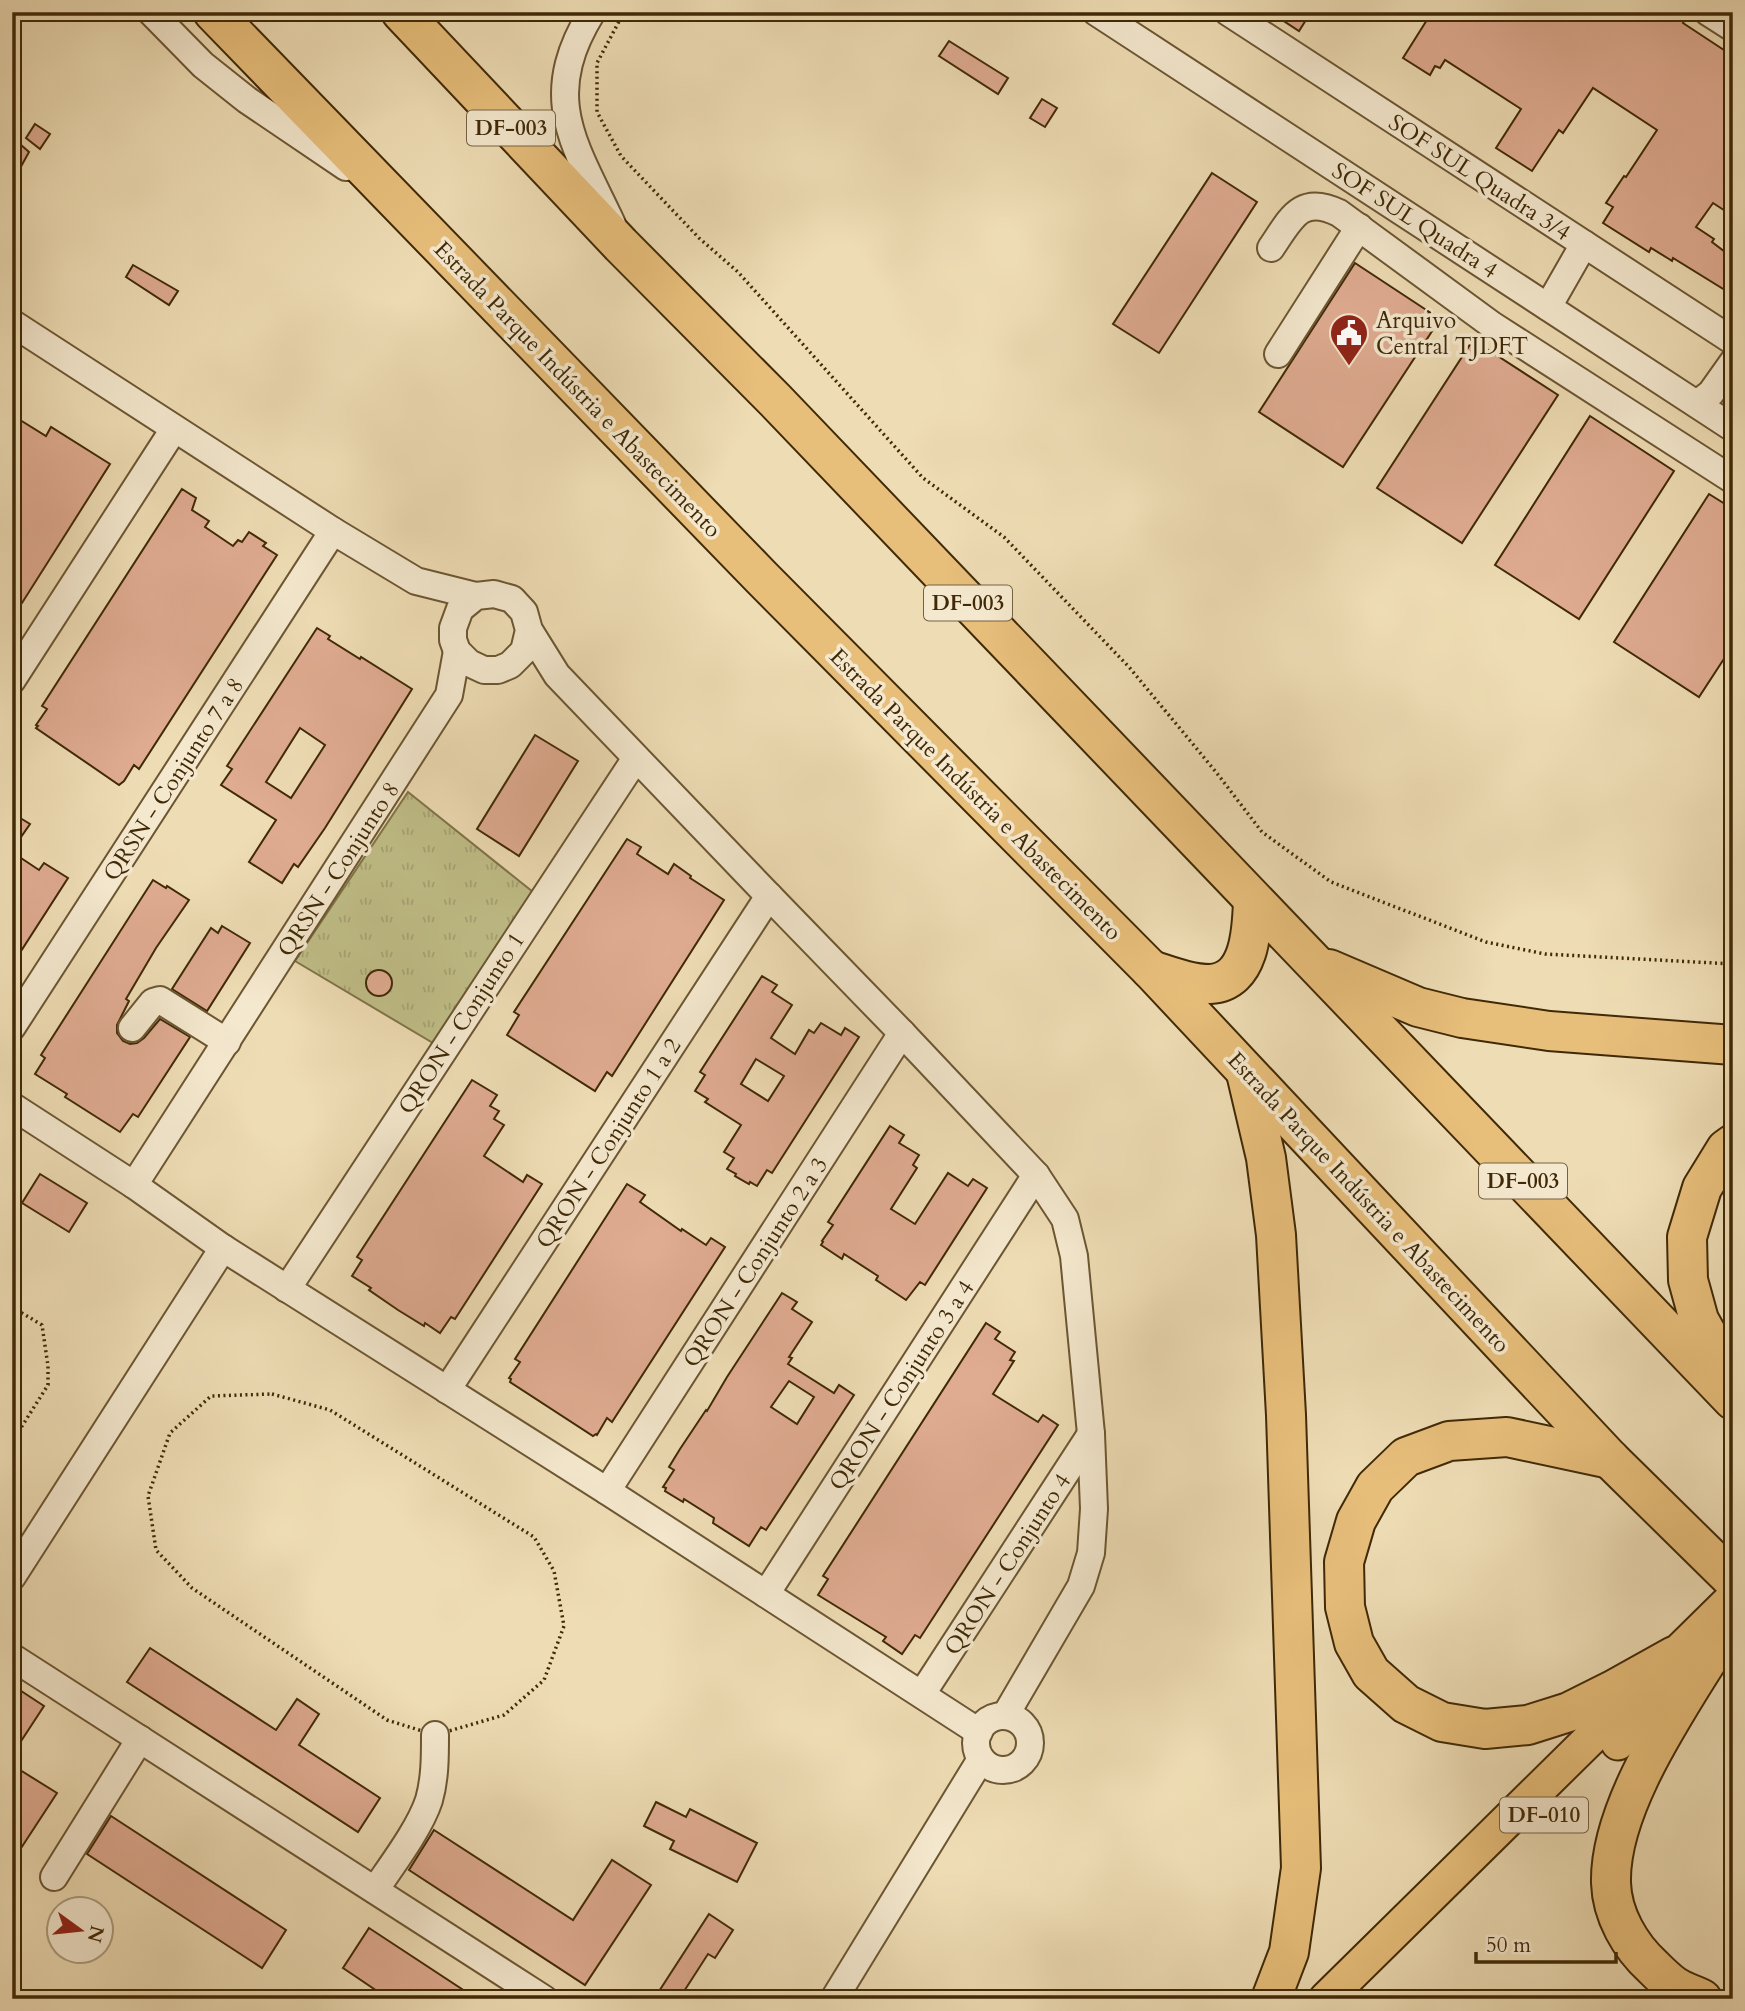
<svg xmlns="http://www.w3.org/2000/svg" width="1745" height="2011" font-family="Cardo,serif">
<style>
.park{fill:url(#park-tufts);stroke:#807448;stroke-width:2}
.building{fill:#dfab91;stroke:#402907;stroke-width:2;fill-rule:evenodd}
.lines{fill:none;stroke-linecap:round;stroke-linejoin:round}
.minor-casing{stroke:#6c5632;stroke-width:30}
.major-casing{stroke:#402907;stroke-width:37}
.highway-casing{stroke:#402907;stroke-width:42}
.path{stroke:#402907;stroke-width:3.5;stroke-dasharray:2 3.5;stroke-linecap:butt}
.minor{stroke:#f4e8ce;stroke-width:26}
.major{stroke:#e7be7a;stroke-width:33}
.highway{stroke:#e7be7a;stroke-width:38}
.labels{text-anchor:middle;stroke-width:7;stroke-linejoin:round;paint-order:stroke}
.shield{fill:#f4e8ce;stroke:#766243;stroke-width:2}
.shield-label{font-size:21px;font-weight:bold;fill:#402907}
.street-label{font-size:23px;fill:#402907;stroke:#f4e8ce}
.poi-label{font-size:23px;fill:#402907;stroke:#f4e8ce;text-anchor:start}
</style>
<defs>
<pattern id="park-tufts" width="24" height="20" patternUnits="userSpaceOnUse" patternTransform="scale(1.75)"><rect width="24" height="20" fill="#c0be88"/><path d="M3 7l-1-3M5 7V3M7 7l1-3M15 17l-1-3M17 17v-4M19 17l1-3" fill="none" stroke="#a6a374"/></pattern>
</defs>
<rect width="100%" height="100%" fill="#eedcb4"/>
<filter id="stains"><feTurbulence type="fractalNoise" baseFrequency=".00286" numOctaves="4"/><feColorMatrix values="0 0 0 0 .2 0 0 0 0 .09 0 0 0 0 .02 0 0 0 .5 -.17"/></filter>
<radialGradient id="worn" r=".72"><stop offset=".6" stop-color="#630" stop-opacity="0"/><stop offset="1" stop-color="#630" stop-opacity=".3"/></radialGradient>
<path class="park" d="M408,792l130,104 -95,153 -148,-88z"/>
<g class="building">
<path d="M1270,12h41l-12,19z"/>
<path d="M1432,12h30l14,9 6,-9h208l-7,11 50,33v160l-20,-13 -17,24 18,12 -2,3 21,16v37l-60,-37 -1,3 -3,-2 -18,-11 -2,4 -46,-29 10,-16 -7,-4 18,-27 2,1 31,-47 -64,-42 -30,45 -4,-3 -27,41 -36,-23 25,-39 -76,-49 -5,8 -5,-2 -5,9 -27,-17z"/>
<path d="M949,41l59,37 -10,16 -59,-38z"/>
<path d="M1042,99l15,9 -12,19 -15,-9z"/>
<path d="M35,124l15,10 -10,15 -14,-11z"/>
<path d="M12,137l17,15 -17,31z"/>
<path d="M1212,173l45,29 -98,151 -46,-29z"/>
<path d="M1355,263l85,56 -97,148 -84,-55z"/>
<path d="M133,265l45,26 -9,14 -43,-28z"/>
<path d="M1473,340l85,55 -96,148 -85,-55z"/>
<path d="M12,415l34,21 5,-9 59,37 -88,139 -10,-6z"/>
<path d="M1590,416l84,55 -95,148 -84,-54z"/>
<path d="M182,489l14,9 -4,12 17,11 -4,6 28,19 5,-6 4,2 7,-10 17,11 -3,3 14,9 -138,214 -5,-4 -10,16 -5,4 -83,-57 2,-2 -2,-1 11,-16 -5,-3z"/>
<path d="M1709,494l24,15v136l-34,52 -85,-55z"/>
<path d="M317,628l13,8 -2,3 32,20 1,-2 51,32 -87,139 -27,39 -4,-3 -12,19 -33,-21 27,-42 -55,-35 11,-16 -5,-3zM300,728l25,17 -34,53 -25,-16z"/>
<path d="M535,735l43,26 -59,95 -42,-27z"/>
<path d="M12,813l18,11 -18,26z"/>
<path d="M627,839l14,8 -4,7 31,20 6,-10 17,12 -1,2 34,22 -112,176 -5,-4 -12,19 -88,-56 12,-20 -5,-3z"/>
<path d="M21,858l18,12 5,-7 24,15 -56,87v-58l6,-9 -6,-4v-22z"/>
<path d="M153,880l13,8 1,-2 22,14 -33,48 -30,51 3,2 -12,24v8l6,8 7,3 7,-1 7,-5 16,-19 30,18 -52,80 -5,-3 -13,18 -55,-35 2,-3 -32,-20 10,-16 -4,-3z"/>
<path d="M222,926l28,17 -43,68 -35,-22 39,-61 7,5z"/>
<circle cx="379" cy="983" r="13"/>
<path d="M762,976l15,9 -5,7 20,13 -21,33 24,16 14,-24 5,3 7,-10 20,12 4,-7 14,9 -87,136 -5,-3 -10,16 -7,-4 -1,2 -14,-8 1,-2 -9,-5 7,-11 -10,-6 17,-27 -36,-23 3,-3 -13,-8 10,-16 -5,-3zM756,1059l28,17 -16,25 -27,-17z"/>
<path d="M472,1080l25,15 -7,11 9,5 -5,8 10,6 -20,31 39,26 4,-7 15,9 -87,135 -4,-2 -11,16 -15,-10 -1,3 -26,-16 -29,-20 2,-2 -19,-12 10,-16 -5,-3z"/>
<path d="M890,1126l14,9 -5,8 20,12 -6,10 4,3 -26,41 24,15 33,-51 20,13 5,-7 14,9 -62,97 -5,-3 -14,18 -30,-20 2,-4 -34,-22 -2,5 -21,-14 2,-3 -1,-1 11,-16 -5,-3z"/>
<path d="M40,1174l47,29 -18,29 -47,-29z"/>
<path d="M627,1184l18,11 -5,7 41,29 1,-2 24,16 5,-7 14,9 -113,175 -5,-4 -10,17 -1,-1 -3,2 -83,-54 1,-3 -2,-1 11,-16 -5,-3z"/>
<path d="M782,1293l15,9 -5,7 20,13 -23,35 3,1 -4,6 46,29 5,-8 15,10 -88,135 -5,-3 -12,19 -36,-23 1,-5 -30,-19 -1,3 -18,-11 1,-3 -3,-1 11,-17 -5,-3 11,-18 26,-39 1,1 20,-34zM789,1381l25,16 -17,27 -26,-17z"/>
<path d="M986,1323l14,9 -5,7 20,13 -5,8 4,1 -21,33 45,28 5,-7 15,10 -138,213 -5,-3 -13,19 -19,-13 3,-4 -68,-42 10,-16 -5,-3z"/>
<path d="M150,1648l126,82 21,-31 22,15 -20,31 81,53 -22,34 -231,-150z"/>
<path d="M12,1685l32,21 -32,49z"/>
<path d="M12,1765l45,28 -45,69z"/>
<path d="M656,1802l30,15 4,-8 67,34 -20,39 -67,-33 4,-8 -30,-15z"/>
<path d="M111,1816l175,114 -24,38 -175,-114z"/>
<path d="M434,1830l139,90 39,-60 39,25 -66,100 -176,-115z"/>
<path d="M709,1914l24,16 -18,28 -7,-4 -29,45h-25z"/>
<path d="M369,1928l108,71h-88l-46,-31z"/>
</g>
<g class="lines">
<defs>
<g id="minor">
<path d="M151,12l52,53 44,35 99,67"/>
<path d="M592,12c-53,86 -18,131 20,212"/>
<path d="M1096,12l637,416"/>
<path d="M1228,12l505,329"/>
<path d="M1708,12l25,16"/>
<path d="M1271,248c20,-29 29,-54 68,-35l153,112 241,155"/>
<path d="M1548,307l36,-63"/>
<path d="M12,323l321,208 83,50 60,15"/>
<path d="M1278,354l81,-127"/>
<path d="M1697,404l14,-11 22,-31"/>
<path d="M529,630l-5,21 -14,14 -12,5h-14l-15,-7 -12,-12 -4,-11v-12l7,-19 16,-13 18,-2 18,5 12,13 5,18 28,45 212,221 133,137 134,142 29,44 9,37 17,178 3,75 -3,44 -10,33 -76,130"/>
<path d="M12,680l162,-251"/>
<path d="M12,1027l321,-496"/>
<path d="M132,1028l21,-26 7,-2 67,42"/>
<path d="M12,1106l122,79 89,63 384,243 372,241"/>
<path d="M134,1185l315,-490 8,-44"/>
<path d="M287,1289l349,-531"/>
<path d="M447,1390l322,-494"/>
<path d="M607,1491l295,-458"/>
<path d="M12,1577l211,-329"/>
<path d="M766,1594l270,-419"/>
<path d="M12,1657l532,342"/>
<path d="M922,1694l169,-260"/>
<circle cx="1003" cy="1743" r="27"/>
<path d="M54,1877l86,-138"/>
<path d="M375,1890c17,-25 45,-62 54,-90 6,-21 6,-43 6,-65"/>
<path d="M834,1999l147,-240"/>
</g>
<g id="major">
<path d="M1618,1743l115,-111"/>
<path d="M1326,1999l407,-401"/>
</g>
<g id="highway">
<path d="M213,12l549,566 389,392 459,489 123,121"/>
<path d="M401,12l220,233 154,155 958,1000"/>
<path d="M1329,969l89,38 44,11 87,13 184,14"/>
<path d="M1151,970c19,6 39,14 59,14 40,-2 42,-53 43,-83"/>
<path d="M1246,1073l20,85 10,77 10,180 15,453 -12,84 -18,47"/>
<path d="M1732,1379l-33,-59 -11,-40 -1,-43 15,-49 24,-39 7,-5"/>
<path d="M1610,1459l-103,-22 -58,4 -43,16 -31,30 -19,34 -12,41 1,45 9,36 17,30 35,31 36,18 43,7 43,-4 41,-13 44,-22 61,-34"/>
<path d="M1702,1999c-10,-5 -21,-8 -29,-14 -7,-5 -14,-12 -20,-18 -23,-21 -41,-52 -42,-84 -2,-75 64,-170 102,-232"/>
</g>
</defs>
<use href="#minor" class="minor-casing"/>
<use href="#major" class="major-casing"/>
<use href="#highway" class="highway-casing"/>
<g class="path">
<path d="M624,12l-27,51v49l24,44 78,82 39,34 185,206 81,59 125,130 87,105 46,60 69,50 155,60 59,12 188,10"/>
<path d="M12,1307l30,18 6,41v19l-36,57"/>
<path d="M272,1394l58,16 204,127 20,34 10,55 -20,54 -40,35 -69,20 -48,-15 -195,-132 -36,-38 -8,-54 22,-63 41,-37z"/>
</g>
<use href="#minor" class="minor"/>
<use href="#major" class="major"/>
<use href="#highway" class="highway"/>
</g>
<defs>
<symbol id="civic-pin" viewBox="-11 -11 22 30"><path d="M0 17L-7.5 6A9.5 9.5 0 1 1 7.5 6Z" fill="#8f2418" stroke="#f4e8ce"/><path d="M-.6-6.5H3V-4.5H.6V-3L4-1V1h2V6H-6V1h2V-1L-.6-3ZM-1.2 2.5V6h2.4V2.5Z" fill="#fff"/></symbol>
</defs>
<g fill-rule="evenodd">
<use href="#civic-pin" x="1327" y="311" width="44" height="60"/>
</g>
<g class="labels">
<g class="shield">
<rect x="467" y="110.5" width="88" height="35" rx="5"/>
<rect x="924" y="585.5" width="88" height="35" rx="5"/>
<rect x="1479" y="1163.5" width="88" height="35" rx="5"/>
<rect x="1500" y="1797.5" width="88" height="35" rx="5"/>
</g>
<g class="shield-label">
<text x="511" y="135">DF-003</text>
<text x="968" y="610">DF-003</text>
<text x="1523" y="1188">DF-003</text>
<text x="1544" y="1822">DF-010</text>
</g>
<g class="street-label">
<text transform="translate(1480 177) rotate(33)" y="8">SOF SUL Quadra 3/4</text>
<text transform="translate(1415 220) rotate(33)" y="8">SOF SUL Quadra 4</text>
<text transform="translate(578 389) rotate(46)" y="8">Estrada Parque Indústria e Abastecimento</text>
<text transform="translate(173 779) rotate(-57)" y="8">QRSN - Conjunto 7 a 8</text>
<text transform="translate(976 794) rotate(45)" y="8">Estrada Parque Indústria e Abastecimento</text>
<text transform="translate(338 869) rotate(-57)" y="8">QRSN - Conjunto 8</text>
<text transform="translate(461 1023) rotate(-57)" y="8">QRON - Conjunto 1</text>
<text transform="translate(608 1143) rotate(-57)" y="8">QRON - Conjunto 1 a 2</text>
<text transform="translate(1369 1202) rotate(47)" y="8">Estrada Parque Indústria e Abastecimento</text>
<text transform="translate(755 1262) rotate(-57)" y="8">QRON - Conjunto 2 a 3</text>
<text transform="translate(901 1385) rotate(-57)" y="8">QRON - Conjunto 3 a 4</text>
<text transform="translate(1007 1564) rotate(-57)" y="8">QRON - Conjunto 4</text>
</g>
<g class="poi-label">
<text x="1376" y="328">Arquivo<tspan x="1376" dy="26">Central TJDFT</tspan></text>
</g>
</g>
<rect width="1745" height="2011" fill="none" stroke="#eedcb4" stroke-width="42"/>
<rect x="14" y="14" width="1717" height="1983" fill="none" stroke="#402907" stroke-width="3.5"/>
<rect x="21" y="21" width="1703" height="1969" fill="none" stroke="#402907" stroke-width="2"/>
<g transform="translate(80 1930) rotate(105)"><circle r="33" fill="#f4e8ce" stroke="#ac9c7e" stroke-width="2"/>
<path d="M0-5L12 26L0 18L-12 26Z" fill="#8f2418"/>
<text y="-10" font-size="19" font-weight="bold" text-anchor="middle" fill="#402907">N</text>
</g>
<path d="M1476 1952v10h140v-10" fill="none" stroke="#402907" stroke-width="3.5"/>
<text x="1486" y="1952" font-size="21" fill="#402907" stroke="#f4e8ce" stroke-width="5" paint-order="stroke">50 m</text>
<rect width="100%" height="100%" filter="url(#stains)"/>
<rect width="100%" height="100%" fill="url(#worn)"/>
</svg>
